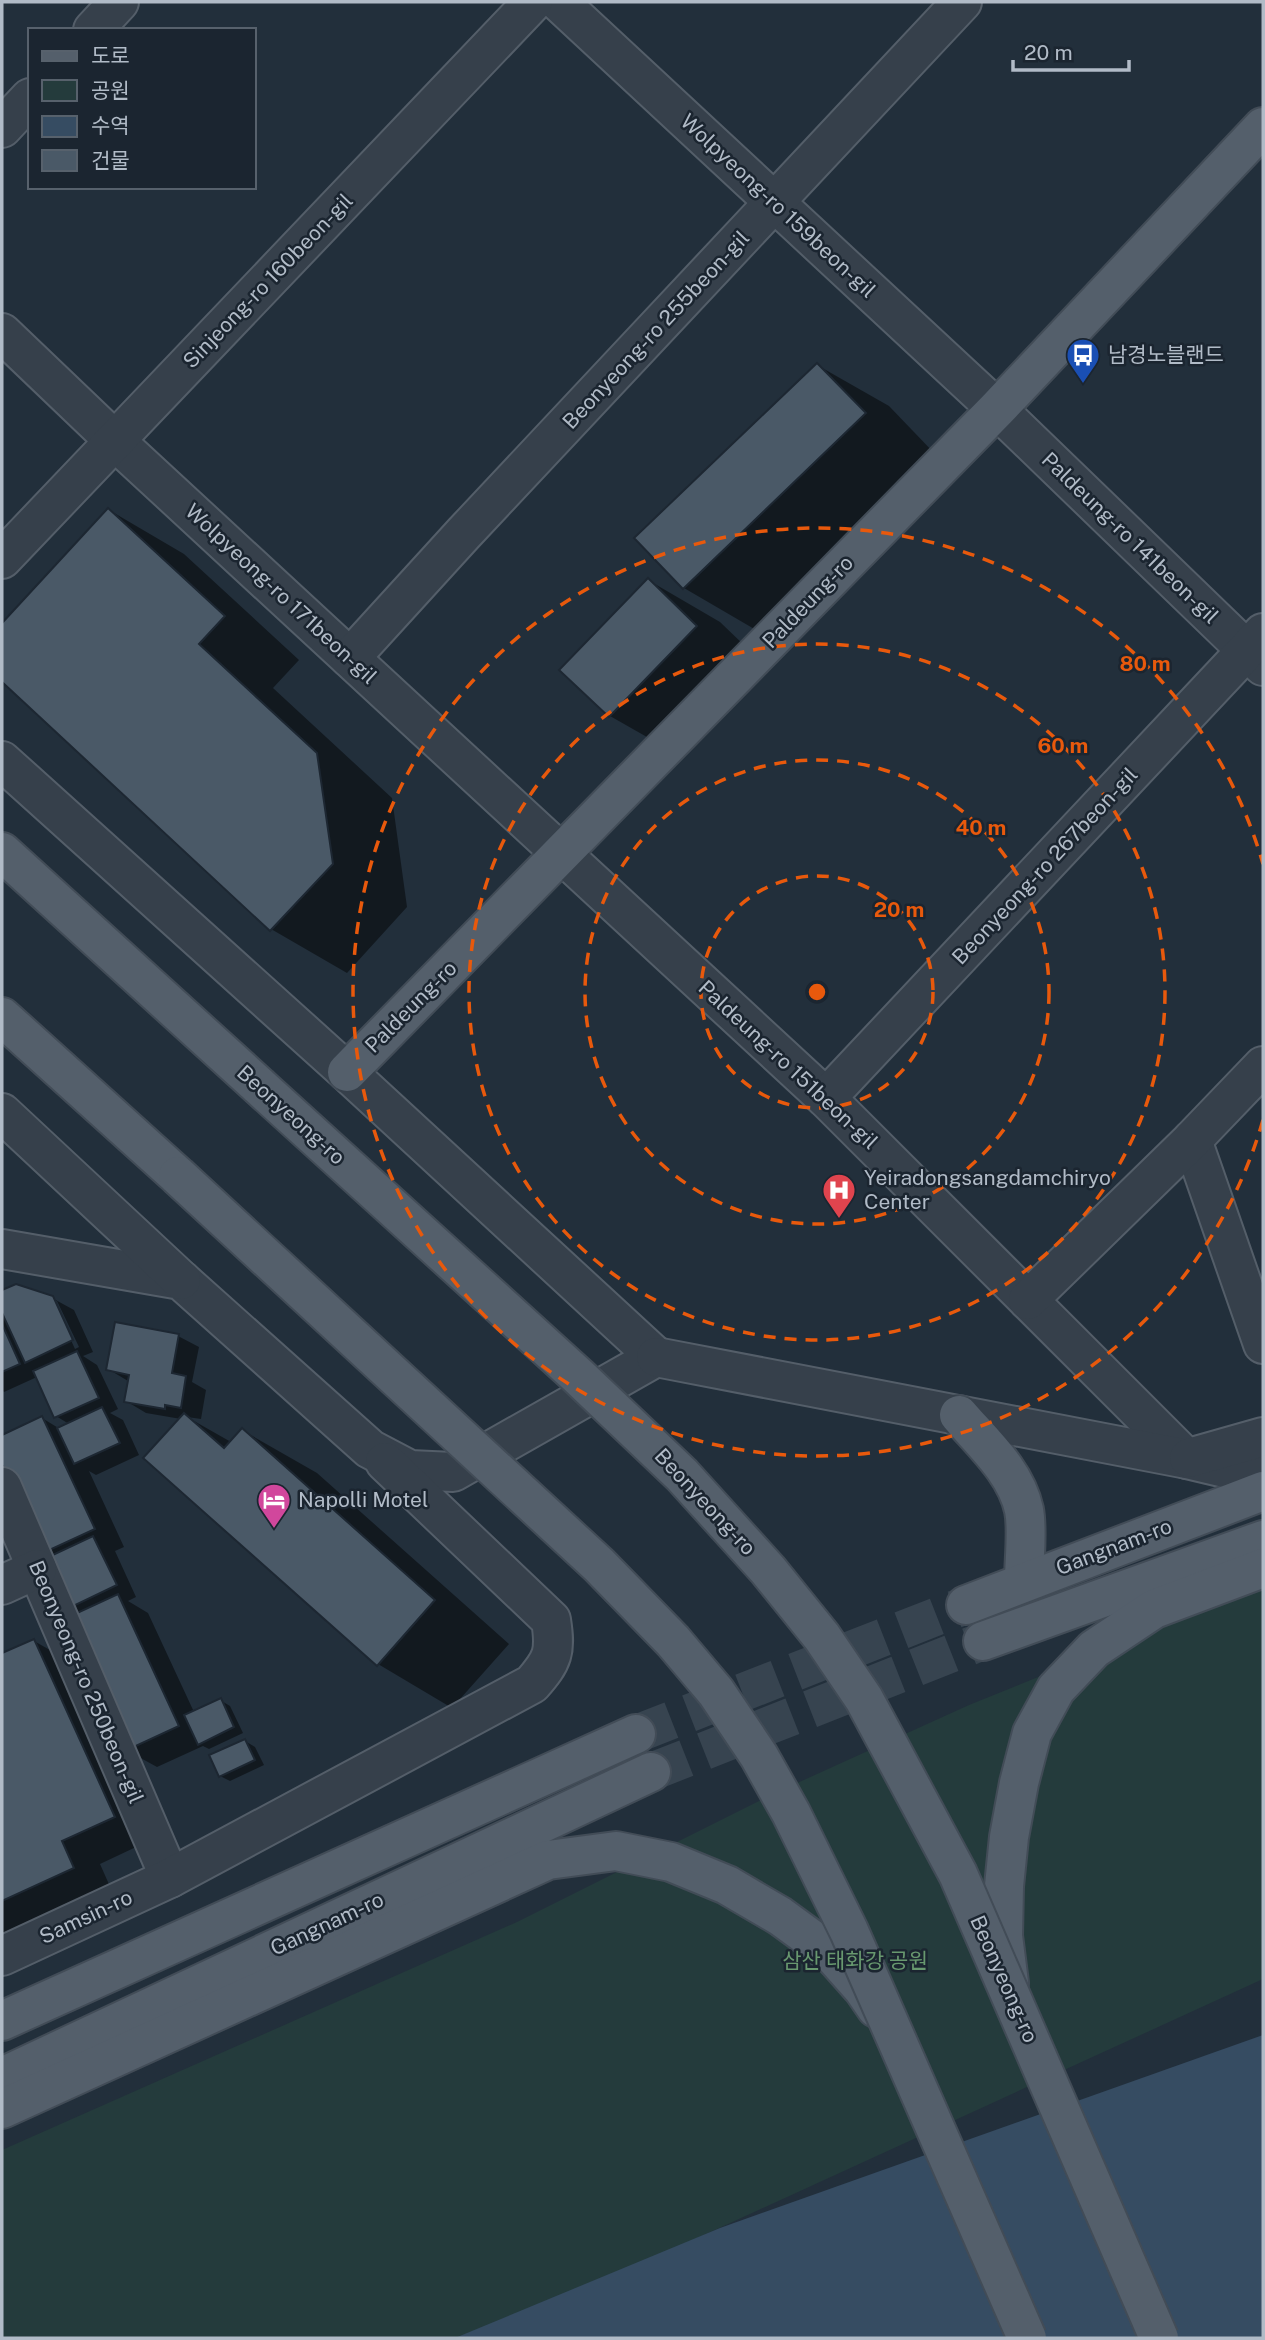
<svg xmlns="http://www.w3.org/2000/svg" width="1265" height="2340" font-family="'Public Sans','Noto Sans KR',sans-serif">
<style>
.green{fill:#243b3c}
.water{fill:#364c62}
.shadow{fill:#0007;fill-rule:evenodd}
.building{fill:#4a5967;stroke:#1d2732;stroke-width:2}
.lines{fill:none;stroke-linecap:round;stroke-linejoin:round}
.major-tunnel{stroke:#374450;stroke-width:38;stroke-dasharray:38 19;stroke-linecap:butt}
.minor-casing{stroke:#545e69;stroke-width:42}
.major-casing{stroke:#424c57;stroke-width:42}
.minor{stroke:#36404b;stroke-width:38}
.major{stroke:#545f6b;stroke-width:38}
.major-bridge-casing{stroke:#424c57;stroke-width:42;stroke-linecap:butt}
.major-bridge{stroke:#545f6b;stroke-width:38}
.ring{fill:none;stroke:#e8590c;stroke-width:3.5;stroke-dasharray:12 9}
.labels{text-anchor:middle;stroke-width:5;stroke-linejoin:round;paint-order:stroke}
.street-label{font-size:21px;fill:#b1bbc7;stroke:#1b2530}
.poi-label{font-size:21px;fill:#b1bbc7;stroke:#1b2530;text-anchor:start}
.park-label{font-size:21px;fill:#68986f;stroke:#1b2530}
.centre{fill:#e8590c;stroke:#1b2530;stroke-width:3.5}
.ring-label{font-size:21px;text-anchor:middle;font-weight:bold;fill:#e8590c;stroke:#1b2530;stroke-width:5;stroke-linejoin:round;paint-order:stroke}
</style>
<rect width="100%" height="100%" fill="#222f3b"/>
<path class="green" d="M1263,1586v393l-784,359h-477v-188l515,-228 256,-128 196,-89z"/>
<path class="water" d="M1263,2035v303h-808l265,-110z"/>
<g class="shadow">
<path d="M817,365l72,41 48,50 -181,174 -72,-42z"/>
<path d="M109,510l75,44 115,106 -26,28 119,110 15,109 -60,66 -76,-44 -269,-249v-54z"/>
<path d="M648,580l72,42 48,46 -86,89 -72,-41z"/>
<path d="M16,1286l36,12 22,12 19,42 -10,4 14,9 21,44 -8,4 13,7 16,35 -43,20 -7,-4 35,76 -9,4 21,46 -8,4 20,12 46,99 26,-12 10,6 13,27 -34,16 -6,-3 -46,21 -31,-17 -82,-198 -42,-92v-23l40,-19 18,11 9,-5 -13,-8 -19,-39 -33,15 -2,-2v-98zM53,1301h4l22,46 -4,2z"/>
<path d="M178,1336l21,11 -7,35 14,8 -5,29 -14,-2 44,25 11,-12 75,43 192,171 -57,64 -74,-44 -197,-245 -35,-6 -20,-12 2,-20 -20,-12z"/>
<path d="M34,1641l39,22 80,176 -53,25 12,27 -110,49v-285z"/>
<path d="M245,1741l10,6 9,18 -34,16 -10,-5z"/>
</g>
<g class="building">
<path d="M817,363l49,50 -183,176 -49,-51z"/>
<path d="M108,508l117,108 -26,28 118,109 16,111 -63,67 -268,-249v-59z"/>
<path d="M648,578l49,48 -88,91 -50,-47z"/>
<path d="M16,1284l37,12 20,44 -48,23 -23,-50v-23z"/>
<path d="M115,1322l64,12 -7,39 14,3 -5,32 -16,-3v4l-41,-7 5,-27 -23,-5z"/>
<path d="M2,1324l18,40 -18,8z"/>
<path d="M77,1351l22,47 -45,20 -21,-47z"/>
<path d="M102,1407l18,36 -46,21 -17,-36z"/>
<path d="M184,1413l40,35 18,-20 193,172 -58,66 -234,-208z"/>
<path d="M42,1416l53,113 -52,24 -41,-88v-30z"/>
<path d="M93,1536l24,49 -52,25 -23,-50z"/>
<path d="M118,1594l61,132 -54,25 -61,-132z"/>
<path d="M34,1639l81,178 -53,24 12,27 -72,33v-248z"/>
<path d="M221,1698l13,29 -36,18 -14,-30z"/>
<path d="M245,1739l10,21 -36,17 -10,-22z"/>
</g>
<g class="lines">
<g class="major-tunnel">
<path d="M636,1734l330,-129"/>
<path d="M651,1772l332,-131"/>
</g>
<defs>
<g id="minor">
<path d="M559,2l438,407 266,257"/>
<path d="M93,30l26,-28"/>
<path d="M2,128l28,-30"/>
<path d="M2,333l113,108 711,657 361,361"/>
<path d="M2,559l531,-557"/>
<path d="M350,658l114,-125 498,-531"/>
<path d="M2,761l345,311 309,285 -203,115 -43,-2 -40,-21 -189,-169 -179,-31"/>
<path d="M826,1098l437,-465"/>
<path d="M2,1113l179,167"/>
<path d="M1192,1140l71,204"/>
<path d="M1028,1300l164,-160 71,-74"/>
<path d="M656,1357l531,102 76,18"/>
<path d="M1189,1458l74,-21"/>
<path d="M2,1487l168,391"/>
<path d="M2,1585l35,-16"/>
<path d="M2,1956l168,-78 362,-194c21,-24 24,-32 19,-64l-166,-158"/>
</g>
<g id="major">
<path d="M2,852l257,234"/>
<path d="M2,1017l176,159"/>
<path d="M347,1072l650,-663 266,-282"/>
<path d="M959,1415c24,28 57,57 65,95 4,20 0,50 0,72"/>
<path d="M966,1605l297,-114"/>
<path d="M983,1641l280,-101"/>
<path d="M1009,1983l-6,-47 1,-50 5,-49 10,-54 13,-50 24,-44 38,-40 60,-40 109,-41"/>
<path d="M2,2021l634,-287"/>
<path d="M2,2077l649,-305"/>
<path d="M2,2109l546,-249 68,-9 55,11 56,23 53,31 52,38 31,35 13,19"/>
</g>
</defs>
<use href="#minor" class="minor-casing"/>
<use href="#major" class="major-casing"/>
<use href="#minor" class="minor"/>
<use href="#major" class="major"/>
<defs>
<g id="major-bridge">
<path d="M259,1086l319,290 104,99 86,95 54,67 42,62 94,175 201,464"/>
<path d="M178,1176l421,389 74,76 43,51 43,64 32,57 58,118 178,407"/>
</g>
</defs>
<use href="#major-bridge" class="major-bridge-casing"/>
<use href="#major-bridge" class="major-bridge"/>
</g>
<g class="ring">
<circle cx="817" cy="992" r="116"/>
<circle cx="817" cy="992" r="232"/>
<circle cx="817" cy="992" r="348"/>
<path d="M1263 1120A464 464 0 1 1 1263 864"/>
</g>
<defs>
<symbol id="bus-pin" viewBox="-11 -11 22 30"><path d="M0 17L-7.5 6A9.5 9.5 0 1 1 7.5 6Z" fill="#1a4fb4" stroke="#1b2530"/><path d="M-5-6H5V4H4V6H2V4H-2V6H-4V4H-5ZM-3.5-4V0h7V-4ZM-3.5 1.2v1.5H-2V1.2ZM2 1.2v1.5H3.5V1.2Z" fill="#fff"/></symbol>
<symbol id="hospital-pin" viewBox="-11 -11 22 30"><path d="M0 17L-7.5 6A9.5 9.5 0 1 1 7.5 6Z" fill="#e0444e" stroke="#1b2530"/><path d="M-5-5h3v3.5h4V-5h3V5h-3V1.5h-4V5h-3Z" fill="#fff"/></symbol>
<symbol id="hotel-pin" viewBox="-11 -11 22 30"><path d="M0 17L-7.5 6A9.5 9.5 0 1 1 7.5 6Z" fill="#d1479c" stroke="#1b2530"/><path d="M-6-4.5h1.5V1H6V5H4.5V3h-9V5H-6ZM-4 0a1.8 1.8 0 1 1 3.6 0ZM.5 0V-2.5h3Q6-2.5 6 0Z" fill="#fff"/></symbol>
</defs>
<g fill-rule="evenodd">
<use href="#bus-pin" x="1064" y="336" width="38" height="52"/>
<use href="#hospital-pin" x="820" y="1171" width="38" height="52"/>
<use href="#hotel-pin" x="255" y="1481" width="38" height="52"/>
</g>
<g class="labels">
<g class="street-label">
<text transform="translate(778 206) rotate(43)" y="7">Wolpyeong-ro 159beon-gil</text>
<text transform="translate(268 281) rotate(-46)" y="7">Sinjeong-ro 160beon-gil</text>
<text transform="translate(656 330) rotate(-47)" y="7">Beonyeong-ro 255beon-gil</text>
<text transform="translate(1130 538) rotate(44)" y="7">Paldeung-ro 141beon-gil</text>
<text transform="translate(281 594) rotate(43)" y="7">Wolpyeong-ro 171beon-gil</text>
<text transform="translate(808 602) rotate(-46)" y="7">Paldeung-ro</text>
<text transform="translate(1045 866) rotate(-47)" y="7">Beonyeong-ro 267beon-gil</text>
<text transform="translate(411 1007) rotate(-45)" y="7">Paldeung-ro</text>
<text transform="translate(788 1065) rotate(43)" y="7">Paldeung-ro 151beon-gil</text>
<text transform="translate(291 1115) rotate(42)" y="7">Beonyeong-ro</text>
<text transform="translate(705 1502) rotate(47)" y="7">Beonyeong-ro</text>
<text transform="translate(1114 1547) rotate(-21)" y="7">Gangnam-ro</text>
<text transform="translate(86 1682) rotate(67)" y="7">Beonyeong-ro 250beon-gil</text>
<text transform="translate(86 1917) rotate(-25)" y="7">Samsin-ro</text>
<text transform="translate(327 1924) rotate(-25)" y="7">Gangnam-ro</text>
<text transform="translate(1004 1979) rotate(66)" y="7">Beonyeong-ro</text>
</g>
<g class="poi-label">
<text x="1108" y="362">남경노블랜드</text>
<text x="864" y="1185">Yeiradongsangdamchiryo<tspan x="864" dy="24">Center</tspan></text>
<text x="298" y="1507">Napolli Motel</text>
</g>
<g class="park-label">
<text x="855" y="1968">삼산 태화강 공원</text>
</g>
</g>
<circle cx="817" cy="992" r="10" class="centre"/>
<g class="ring-label">
<text x="1145" y="671">80 m</text>
<text x="1063" y="753">60 m</text>
<text x="981" y="835">40 m</text>
<text x="899" y="917">20 m</text>
</g>
<rect width="1265" height="2340" fill="none" stroke="#b1bbc7" stroke-width="7"/>
<rect x="28" y="28" width="228" height="161" fill="#1b2530" stroke="#57616c" stroke-width="2"/>
<rect x="42" y="51" width="35" height="10" fill="#545f6b" stroke="#57616c" stroke-width="2"/>
<text x="91" y="63" font-size="21" fill="#b1bbc7">도로</text>
<rect x="42" y="80" width="35" height="21" fill="#243b3c" stroke="#57616c" stroke-width="2"/>
<text x="91" y="98" font-size="21" fill="#b1bbc7">공원</text>
<rect x="42" y="116" width="35" height="21" fill="#364c62" stroke="#57616c" stroke-width="2"/>
<text x="91" y="133" font-size="21" fill="#b1bbc7">수역</text>
<rect x="42" y="150" width="35" height="21" fill="#4a5967" stroke="#57616c" stroke-width="2"/>
<text x="91" y="168" font-size="21" fill="#b1bbc7">건물</text>
<path d="M1013 60v10h116v-10" fill="none" stroke="#b1bbc7" stroke-width="3.5"/>
<text x="1024" y="60" font-size="21" fill="#b1bbc7" stroke="#1b2530" stroke-width="5" paint-order="stroke">20 m</text>
</svg>
